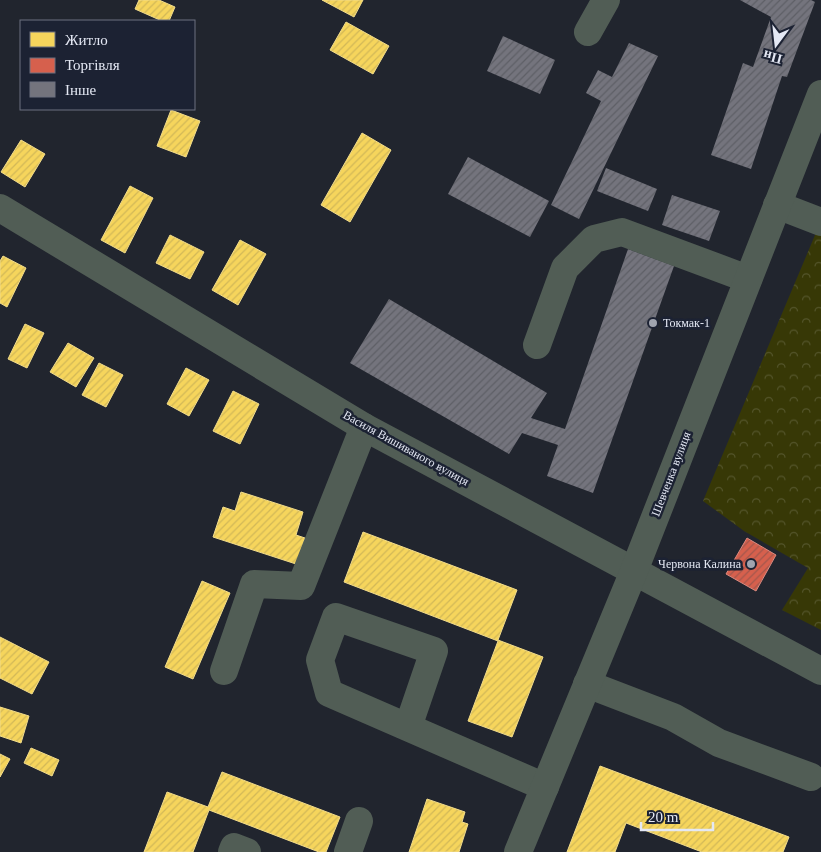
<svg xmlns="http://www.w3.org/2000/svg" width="821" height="852" font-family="'Times New Roman',serif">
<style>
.park{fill:url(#park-crowns)}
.homes{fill:url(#homes-hatch);stroke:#f1db8a}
.shops{fill:url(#shops-hatch);stroke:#da897f}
.building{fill:url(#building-hatch)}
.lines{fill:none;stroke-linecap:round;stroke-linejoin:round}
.minor{stroke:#515d55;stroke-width:28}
.poi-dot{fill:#a0a4af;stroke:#1c2233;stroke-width:2}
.labels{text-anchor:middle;stroke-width:5;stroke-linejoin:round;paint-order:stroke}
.poi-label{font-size:12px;fill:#e4e8f4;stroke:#1c2233;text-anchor:start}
.street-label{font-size:12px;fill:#e4e8f4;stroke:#1c2233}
</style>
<defs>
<pattern id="park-crowns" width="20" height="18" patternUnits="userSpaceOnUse" patternTransform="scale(1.25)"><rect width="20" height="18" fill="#373806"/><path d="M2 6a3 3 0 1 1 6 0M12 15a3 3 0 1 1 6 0" fill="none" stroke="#54552b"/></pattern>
<pattern id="homes-hatch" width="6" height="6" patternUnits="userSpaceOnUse" patternTransform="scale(1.25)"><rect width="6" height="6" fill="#f6d55c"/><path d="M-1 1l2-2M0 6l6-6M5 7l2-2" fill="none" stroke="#d2b858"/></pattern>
<pattern id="shops-hatch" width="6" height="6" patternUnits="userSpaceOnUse" patternTransform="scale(1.25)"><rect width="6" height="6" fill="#d6604d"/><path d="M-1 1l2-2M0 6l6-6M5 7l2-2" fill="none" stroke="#a3574c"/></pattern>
<pattern id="building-hatch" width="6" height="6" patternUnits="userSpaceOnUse" patternTransform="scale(1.25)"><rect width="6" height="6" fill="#74747d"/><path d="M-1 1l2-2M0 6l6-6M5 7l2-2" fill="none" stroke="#5e5f66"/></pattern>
</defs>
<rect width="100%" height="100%" fill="#21252e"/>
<path class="park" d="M818,228l3,1v401l-39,-20 26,-42 -64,-37 -41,-30z"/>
<g class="homes">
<path d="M139,0h20l16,7 -6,14h-7l-27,-12z"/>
<path d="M322,0h41l-9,17z"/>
<path d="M346,22l43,24 -16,28 -43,-24z"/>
<path d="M171,110l29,11 -14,36 -29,-11z"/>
<path d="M362,133l29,17 -41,72 -29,-17z"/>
<path d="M21,140l24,14 -20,33 -24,-15z"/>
<path d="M130,186l23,12 -28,55 -24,-13z"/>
<path d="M170,235l34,17 -14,27 -34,-16z"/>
<path d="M240,240l26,14 -28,51 -26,-15z"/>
<path d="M3,256l23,12 -19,39 -7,-4v-42z"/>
<path d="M25,324l19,9 -17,35 -19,-9z"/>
<path d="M68,343l26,15 -18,29 -26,-15z"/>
<path d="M99,363l24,12 -17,32 -24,-12z"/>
<path d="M186,368l23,12 -20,36 -22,-12z"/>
<path d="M233,391l26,13 -19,40 -27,-13z"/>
<path d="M241,492l62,20 -7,23 9,3 -9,26 -83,-27 10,-30 12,4z"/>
<path d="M363,532l154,58 -19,50 45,17 -31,80 -44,-16 30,-80 -154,-59z"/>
<path d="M202,581l28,12 -37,86 -28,-12z"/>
<path d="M0,637l49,25 -17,32 -32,-16z"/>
<path d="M0,707l29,9 -8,27 -21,-7z"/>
<path d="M31,748l28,12 -7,16 -28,-13z"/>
<path d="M0,754l10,5 -10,18z"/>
<path d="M600,766l189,71 -6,15h-81l-76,-29 -11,29h-48z"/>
<path d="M222,772l118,45 -14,35h-7l-110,-42 -16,42h-49l23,-60 41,15z"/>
<path d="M427,799l38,13 -3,10 6,2 -9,28h-50z"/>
</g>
<path class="shops" d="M747,538l29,17 -20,36 -30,-17z"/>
<g class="building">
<path d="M740,0h71l4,2 -28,75 -5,-1 -31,93 -40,-14 32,-92 10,4 18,-50z"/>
<path d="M503,36l52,24 -15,34 -53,-23z"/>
<path d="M629,43l29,13 -79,163 -28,-14 50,-104 -15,-8 12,-23 14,7z"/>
<path d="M468,157l81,44 -19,36 -82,-43z"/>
<path d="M606,168l51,21 -9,22 -51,-20z"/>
<path d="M672,195l48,16 -11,30 -47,-16z"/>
<path d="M628,249l46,17 -81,227 -46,-17 11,-31 -36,-12 -13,21 -159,-91 39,-64 158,94 -16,25 34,11z"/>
</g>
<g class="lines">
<g class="minor">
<path d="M588,32l18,-32"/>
<path d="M777,205l44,17"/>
<path d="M0,208l364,219 457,244"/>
<path d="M537,345l28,-77 29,-29 28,-7 126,47"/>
<path d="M224,671l30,-87 47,2 63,-159"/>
<path d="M587,684l86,33 46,26 92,34"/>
<path d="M408,727l26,-76 -98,-34 -16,43 9,33 216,94"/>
<path d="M232,852l2,-5 13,5"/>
<path d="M348,852l11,-31"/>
<path d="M518,852l116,-281 187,-477"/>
</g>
</g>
<g class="poi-dot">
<circle cx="653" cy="323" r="5"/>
<circle cx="751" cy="564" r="5"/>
</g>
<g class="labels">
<g class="poi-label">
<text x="663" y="327">Токмак-1</text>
<text x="741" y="568" text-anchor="end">Червона Калина</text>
</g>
<g class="street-label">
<text transform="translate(406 448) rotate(29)" y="4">Василя Вишиваного вулиця</text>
<text transform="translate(671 474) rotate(-69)" y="4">Шевченка вулиця</text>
</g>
</g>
<rect x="20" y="20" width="175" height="90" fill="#1c2233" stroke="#6c7180"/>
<rect x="30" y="32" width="25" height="15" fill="#f6d55c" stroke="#6c7180"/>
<text x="65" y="45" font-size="15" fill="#e4e8f4">Житло</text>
<rect x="30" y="58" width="25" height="15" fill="#d6604d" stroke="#6c7180"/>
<text x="65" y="70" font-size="15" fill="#e4e8f4">Торгівля</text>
<rect x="30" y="82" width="25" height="15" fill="#74747d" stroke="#6c7180"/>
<text x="65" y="95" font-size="15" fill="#e4e8f4">Інше</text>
<g transform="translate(776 45) rotate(195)" stroke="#1c2233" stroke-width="4" paint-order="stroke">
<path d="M0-4L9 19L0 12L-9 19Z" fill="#e4e8f4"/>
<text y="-8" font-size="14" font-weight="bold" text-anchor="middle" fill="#e4e8f4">Пн</text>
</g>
<path d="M641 822v8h72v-8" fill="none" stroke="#e4e8f4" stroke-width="2.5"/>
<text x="648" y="822" font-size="15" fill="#e4e8f4" stroke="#1c2233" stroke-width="4" paint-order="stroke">20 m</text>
</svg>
